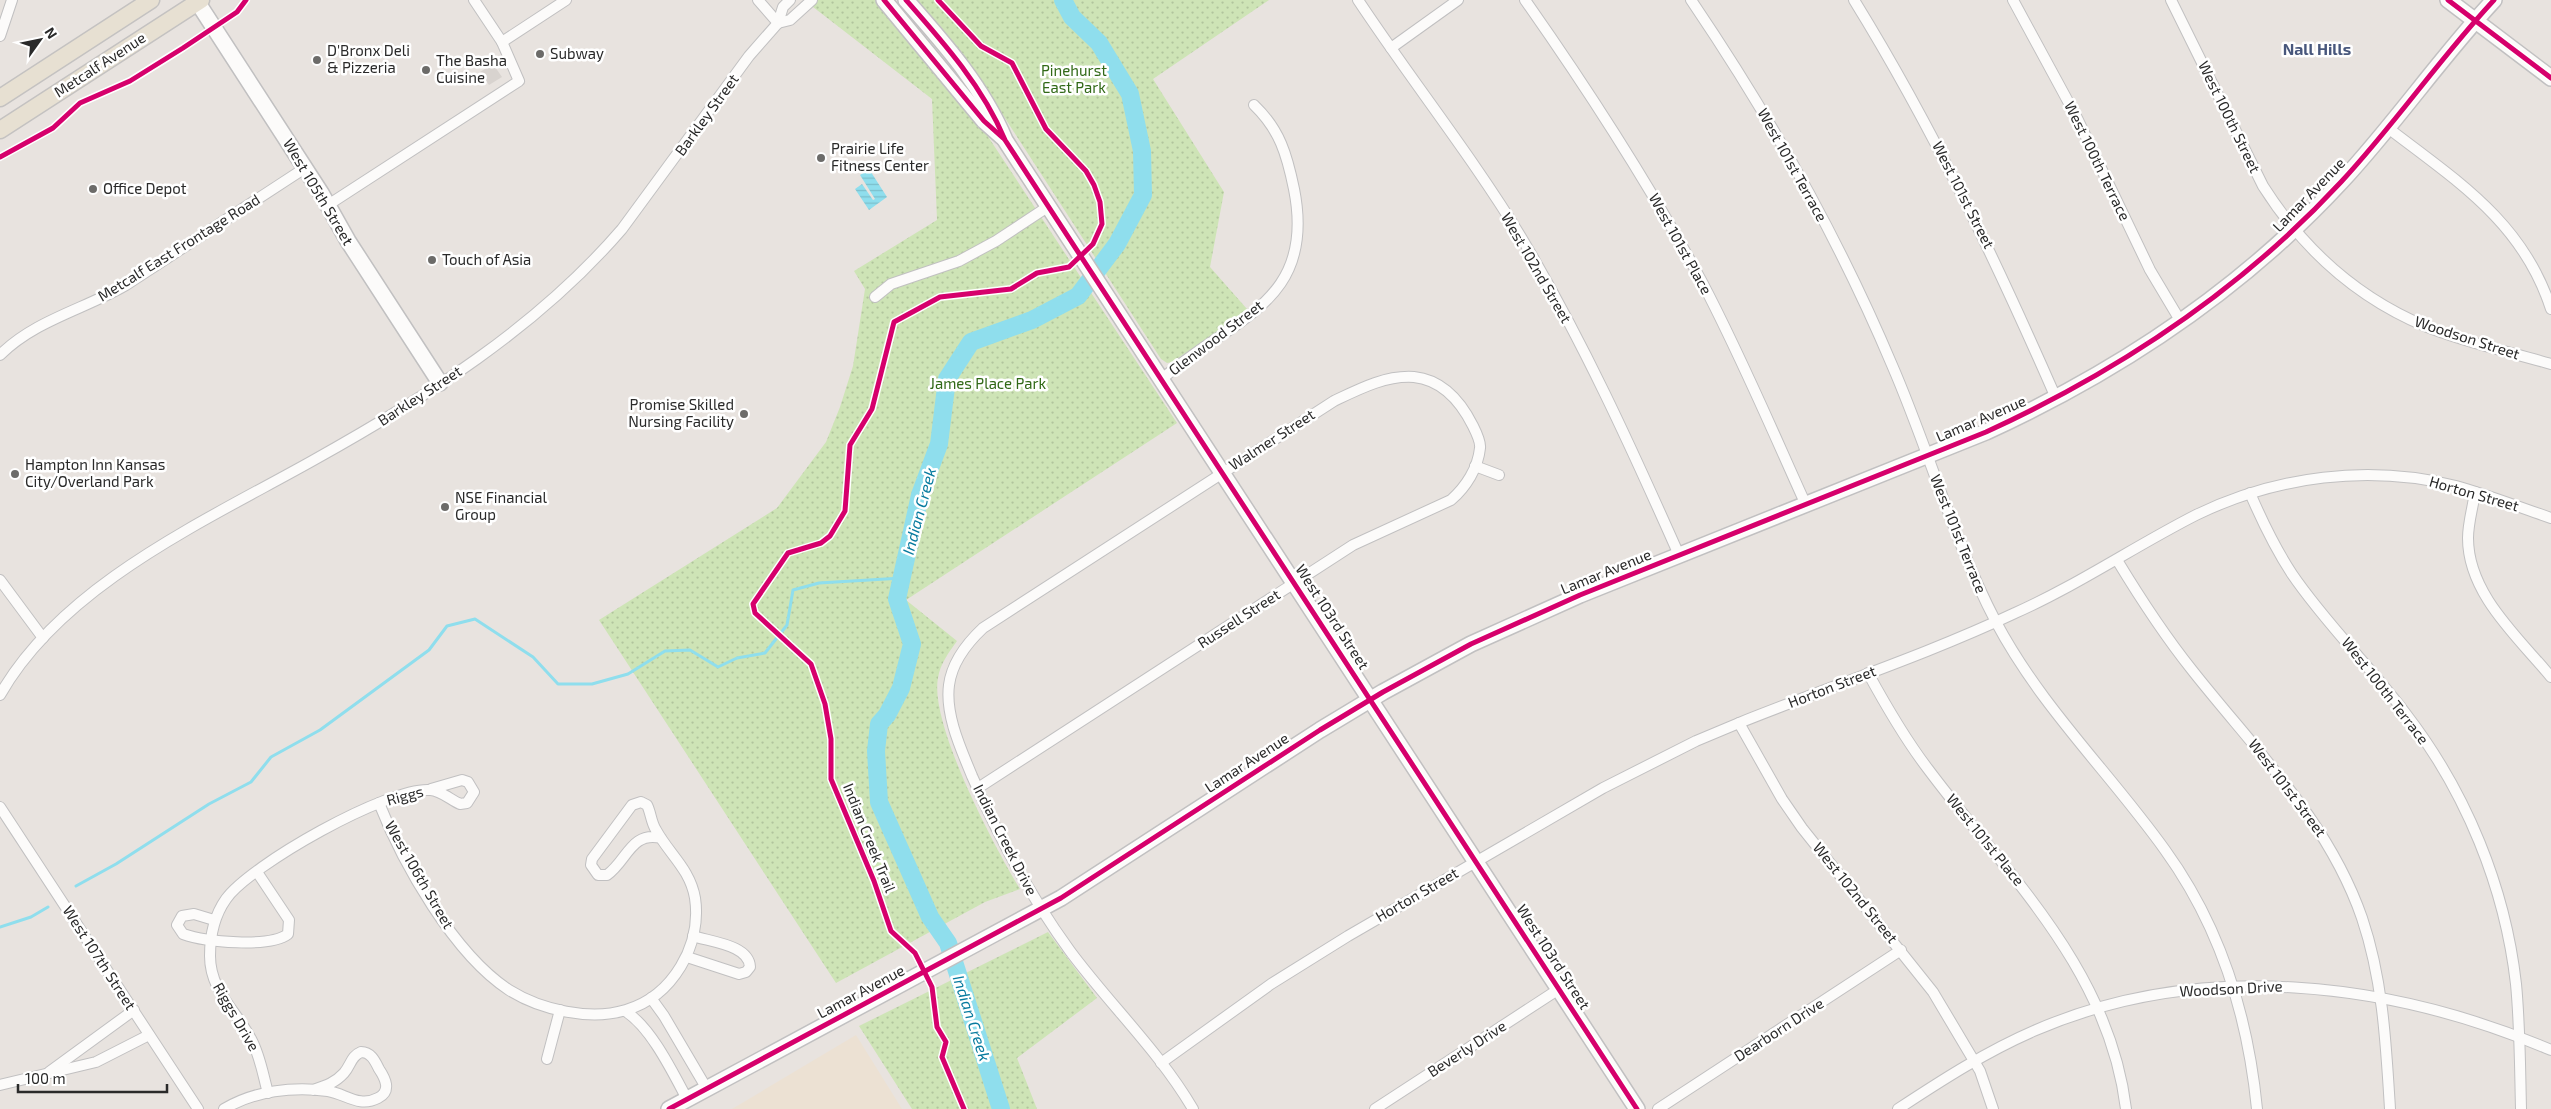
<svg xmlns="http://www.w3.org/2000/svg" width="2551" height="1109" font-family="'Exo 2',sans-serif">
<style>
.education{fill:#ece1d3}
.park{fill:url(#park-dots)}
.plaza{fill:#d8d3cf}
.water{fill:url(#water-rules)}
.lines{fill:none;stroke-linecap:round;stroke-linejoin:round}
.stream{stroke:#8fdeed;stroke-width:3}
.river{stroke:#8fdeed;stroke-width:18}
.street-casing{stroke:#c1c0c1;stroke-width:12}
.secondary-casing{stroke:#c1c0c1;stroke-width:18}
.primary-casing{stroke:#c4c2c1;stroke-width:19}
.street{stroke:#fcfbfa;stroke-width:10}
.secondary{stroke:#fcfbfa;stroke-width:15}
.primary{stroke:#e7e0d2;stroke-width:16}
.cycleway-casing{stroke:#fff;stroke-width:8}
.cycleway{stroke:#d6006c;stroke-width:5}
.poi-dot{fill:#6c6b69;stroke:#fff;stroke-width:2}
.labels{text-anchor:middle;stroke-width:5;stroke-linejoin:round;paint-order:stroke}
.poi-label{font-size:15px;fill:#2a2a2a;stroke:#fff;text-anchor:start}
.street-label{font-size:15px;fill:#2a2a2a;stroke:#fff}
.park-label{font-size:15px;fill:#316917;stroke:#fff}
.neighbourhood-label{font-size:16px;font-weight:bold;fill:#48577c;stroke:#fff}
.water-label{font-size:16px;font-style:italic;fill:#087b9f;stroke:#fff}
</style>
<defs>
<pattern id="park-dots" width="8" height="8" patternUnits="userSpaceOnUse" patternTransform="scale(1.25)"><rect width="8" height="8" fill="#cee4b6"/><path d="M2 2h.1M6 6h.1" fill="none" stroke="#b1c49d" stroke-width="1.8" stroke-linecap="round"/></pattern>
<pattern id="water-rules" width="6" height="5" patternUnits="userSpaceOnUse" patternTransform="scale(1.25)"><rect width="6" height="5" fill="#8fdeed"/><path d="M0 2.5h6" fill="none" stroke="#7cbfcb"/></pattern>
</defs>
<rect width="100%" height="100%" fill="#e8e3df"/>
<path class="education" d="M856,1035l46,74h-170z"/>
<g class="park">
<path d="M804,0h73l106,129 194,294 -271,177 51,41c-8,11 -17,23 -19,37 -9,46 57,170 82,211l-35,13 -149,81 -237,-363 178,-112 49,-66 14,-35 13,-41 12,-77 -11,-18 83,-51 -5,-121z"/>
<path d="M915,0h354l-116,79 71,113 -14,75 37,42 -19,16 -56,37 -5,1 -6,-4 -173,-267z"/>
<path d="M1048,932l49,66 -80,60 20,51h-125l-53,-83z"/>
</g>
<path class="plaza" d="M493,64l9,13 -13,8 -9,-13z"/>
<path class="water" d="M869,169l18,28 -18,13 -14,-21 7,-5 11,16 2,-1 -15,-24z"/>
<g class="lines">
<g class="stream">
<path d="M76,886l40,-22 93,-60 42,-22 20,-25 49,-27 109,-80 18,-24 28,-7 58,38 25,27h34l36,-10 37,-23 25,-1 28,17 19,-9 28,-5 22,-28 6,-35 26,-7 83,-5"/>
<path d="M0,927l31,-10 17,-10"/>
</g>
<path class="river" d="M1001,1109l-53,-166 -18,-26 -51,-115 -3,-51 3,-27 8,-9 14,-27 11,-44 -15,-45 23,-104 19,-51 8,-65 24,-37 61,-22 46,-24 39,-52 26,-49 -1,-44 -12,-57 -31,-51 -27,-26 -9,-17"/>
<defs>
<g id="street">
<path d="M758,0l20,23"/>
<path d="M1358,0c53,80 113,155 163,237 61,102 110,210 158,318"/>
<path d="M1525,0c64,91 124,184 177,282 38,72 70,148 104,223"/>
<path d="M1691,0c78,115 147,237 201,365 37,85 61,175 104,257 45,85 114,151 169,228 55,76 83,167 92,259"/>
<path d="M1854,0c79,128 142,261 202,398"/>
<path d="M2013,0l64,118 73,152 31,52"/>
<path d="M2171,0l92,186c40,63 94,112 164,141 40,16 83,25 124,37"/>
<path d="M778,23l12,-3 22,-20"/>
<path d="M0,36l12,-36"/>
<path d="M502,42l64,-42"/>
<path d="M1391,48l67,-48"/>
<path d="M2388,128c69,53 135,94 163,181"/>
<path d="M328,205l191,-124 -17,-39 -28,-42"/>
<path d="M875,297l16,-13 68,-23 37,-20 53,-35"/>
<path d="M0,355c35,-35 85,-46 126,-70l179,-117"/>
<path d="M1162,379c69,-61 155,-75 132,-190 -7,-34 -14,-59 -40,-84"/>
<path d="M1475,466l24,9"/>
<path d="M2475,492c-2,15 -7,31 -7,46 0,56 50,99 83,139"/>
<path d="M2250,493c12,28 25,55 42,81 34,50 78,92 114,140 60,78 99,173 110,270 4,42 4,84 5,125"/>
<path d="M2117,560c23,38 47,75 75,110 63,80 136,150 170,248 21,62 24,126 28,191"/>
<path d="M0,580l43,58"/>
<path d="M1868,673c18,33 37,66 60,96 80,107 181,200 198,340"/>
<path d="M0,695c62,-110 205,-174 312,-234 113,-63 225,-133 310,-232l127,-173 29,-33 5,-16 7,-7"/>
<path d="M1739,723l43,76 20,29 131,164 47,79 13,38"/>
<path d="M978,788l375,-243 98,-45c15,-13 27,-32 29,-52 1,-6 -4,-16 -7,-22 -12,-24 -30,-46 -59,-49 -28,-2 -55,12 -80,24l-351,227c-17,16 -31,34 -34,57 -4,30 12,64 23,91 27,62 58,120 98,175 40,54 89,100 123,158"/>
<path d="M379,803c24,61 75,151 130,187 32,20 81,31 117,20 47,-14 76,-65 69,-112 -5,-29 -26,-44 -39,-68 -5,-8 -5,-17 -9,-25l-6,-3 -9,3 -40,54 -1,6 7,10h9c20,-14 24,-44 54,-37"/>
<path d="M0,807l198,302"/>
<path d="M214,920l-20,-6 -12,2 -5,9 6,9c22,8 87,14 105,0l1,-14 -32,-48"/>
<path d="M687,957l52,17 7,-2 4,-5c-1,-22 -39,-25 -57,-31"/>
<path d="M651,998l13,18 43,73"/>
<path d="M625,1011c26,16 48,62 62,88"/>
<path d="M547,1059l13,-49"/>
<path d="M1161,1063l110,-79 77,-48 255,-148 93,-47 43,-18c92,-37 187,-68 276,-110 63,-28 120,-67 181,-98 80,-39 173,-51 260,-29 32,9 63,21 95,32"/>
<path d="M49,1072l85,-62"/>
<path d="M0,1085l96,-23 53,-27"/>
<path d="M268,1093c-5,-18 -8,-38 -17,-54 -15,-29 -41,-48 -41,-83 0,-21 4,-40 16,-57 24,-34 162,-112 204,-109 10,0 21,10 30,14l7,-1 7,-11 -6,-10 -6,-2 -31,9"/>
<path d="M224,1109c30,-18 69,-23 104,-18 18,3 31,17 50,7 14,-7 7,-20 1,-29 -4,-8 -8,-17 -18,-17 -10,4 -10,13 -17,21 -9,10 -19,13 -31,17"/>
<path d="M1375,1109l184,-120"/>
<path d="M1658,1109l243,-159"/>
<path d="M1898,1109c44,-29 89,-58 138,-79 165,-71 353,-49 515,20"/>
</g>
<g id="secondary">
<path d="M196,0l125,193 27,48 92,142"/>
<path d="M884,0l100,121 18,16"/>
<path d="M906,0c38,43 77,87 99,140l632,969"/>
<path d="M2448,0l103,78"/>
<path d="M669,1109l392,-211 259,-168 63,-38 88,-48 109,-49 406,-163c133,-61 255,-142 355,-250 54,-58 99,-124 153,-182"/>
</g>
<g id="primary">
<path d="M0,98l151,-98"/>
<path d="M0,130l201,-130"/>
</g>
</defs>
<use href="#street" class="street-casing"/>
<use href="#secondary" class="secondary-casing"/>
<use href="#primary" class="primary-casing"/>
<use href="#street" class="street"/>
<use href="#secondary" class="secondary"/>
<use href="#primary" class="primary"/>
<defs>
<g id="cycleway">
<path d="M884,0l100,121 19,17"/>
<path d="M906,0c38,43 77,87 99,140l632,969"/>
<path d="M938,0l43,46 31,17 34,66 40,42 8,14 6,17 2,22 -9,20 -24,23 -32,6 -26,16 -71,8 -46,25 -22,87 -22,36 -5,66 -15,25 -9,7 -33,10 -35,51 2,9 56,51 14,40 6,35v40l43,102 17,50 24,22 17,34 5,40 9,15 -4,15 22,52"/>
<path d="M2448,0l103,78"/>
<path d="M0,157l53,-29 27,-25 50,-22 53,-33 54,-36 9,-12"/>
<path d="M669,1109l392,-211 259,-168 63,-38 88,-48 109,-49 406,-163c133,-61 255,-142 355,-250 54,-58 99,-124 153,-182"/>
</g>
</defs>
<use href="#cycleway" class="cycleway-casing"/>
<use href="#cycleway" class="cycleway"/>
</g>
<g class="poi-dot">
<circle cx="540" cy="54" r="5"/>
<circle cx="317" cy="60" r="5"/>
<circle cx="426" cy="70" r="5"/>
<circle cx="821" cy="158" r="5"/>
<circle cx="93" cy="189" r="5"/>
<circle cx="432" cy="260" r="5"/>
<circle cx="744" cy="414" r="5"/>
<circle cx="15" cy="474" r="5"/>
<circle cx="445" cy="507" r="5"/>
</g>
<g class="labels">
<g class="poi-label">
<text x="327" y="56">D'Bronx Deli<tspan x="327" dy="17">&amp; Pizzeria</tspan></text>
<text x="550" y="59">Subway</text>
<text x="436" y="66">The Basha<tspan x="436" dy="17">Cuisine</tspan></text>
<text x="831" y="154">Prairie Life<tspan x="831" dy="17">Fitness Center</tspan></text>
<text x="103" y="194">Office Depot</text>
<text x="442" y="265">Touch of Asia</text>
<text x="734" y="410" text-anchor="end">Promise Skilled<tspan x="734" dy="17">Nursing Facility</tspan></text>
<text x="25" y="470">Hampton Inn Kansas<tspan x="25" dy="17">City/Overland Park</tspan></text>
<text x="455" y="503">NSE Financial<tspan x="455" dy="17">Group</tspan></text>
</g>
<g class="street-label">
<text transform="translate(100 65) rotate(-33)" y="5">Metcalf Avenue</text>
<text transform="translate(707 115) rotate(-54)" y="5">Barkley Street</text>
<text transform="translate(2229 117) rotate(64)" y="5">West 100th Street</text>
<text transform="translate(2097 161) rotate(64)" y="5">West 100th Terrace</text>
<text transform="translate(1792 165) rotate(61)" y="5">West 101st Terrace</text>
<text transform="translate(318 192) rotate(59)" y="5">West 105th Street</text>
<text transform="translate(1963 195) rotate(63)" y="5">West 101st Street</text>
<text transform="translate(2309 195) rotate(-46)" y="5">Lamar Avenue</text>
<text transform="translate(1680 244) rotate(61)" y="5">West 101st Place</text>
<text transform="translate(179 248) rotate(-32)" y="5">Metcalf East Frontage Road</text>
<text transform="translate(1536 268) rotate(60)" y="5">West 102nd Street</text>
<text transform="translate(1216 338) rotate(-37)" y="5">Glenwood Street</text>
<text transform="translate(2467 338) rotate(18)" y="5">Woodson Street</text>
<text transform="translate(420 396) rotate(-33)" y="5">Barkley Street</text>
<text transform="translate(1981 419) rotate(-23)" y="5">Lamar Avenue</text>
<text transform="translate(1272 440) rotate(-33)" y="5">Walmer Street</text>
<text transform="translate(2474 494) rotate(16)" y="5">Horton Street</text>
<text transform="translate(1958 534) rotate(68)" y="5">West 101st Terrace</text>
<text transform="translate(1606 572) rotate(-22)" y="5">Lamar Avenue</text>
<text transform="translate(1332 617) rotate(57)" y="5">West 103rd Street</text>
<text transform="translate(1239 619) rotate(-33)" y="5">Russell Street</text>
<text transform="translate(1832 687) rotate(-21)" y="5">Horton Street</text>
<text transform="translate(2385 691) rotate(52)" y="5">West 100th Terrace</text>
<text transform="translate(1247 763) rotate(-33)" y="5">Lamar Avenue</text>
<text transform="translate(2287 788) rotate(53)" y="5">West 101st Street</text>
<text transform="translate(405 796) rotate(-15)" y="5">Riggs</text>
<text transform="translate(869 838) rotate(68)" y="5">Indian Creek Trail</text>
<text transform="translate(1005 840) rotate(63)" y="5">Indian Creek Drive</text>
<text transform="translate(1985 840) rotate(51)" y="5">West 101st Place</text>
<text transform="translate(419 875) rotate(60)" y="5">West 106th Street</text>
<text transform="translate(1855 893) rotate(51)" y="5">West 102nd Street</text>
<text transform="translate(1417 895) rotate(-30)" y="5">Horton Street</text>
<text transform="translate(1553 957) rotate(57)" y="5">West 103rd Street</text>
<text transform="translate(99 958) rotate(57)" y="5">West 107th Street</text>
<text transform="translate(2231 989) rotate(-3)" y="5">Woodson Drive</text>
<text transform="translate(861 992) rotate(-28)" y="5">Lamar Avenue</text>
<text transform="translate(236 1017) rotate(60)" y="5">Riggs Drive</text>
<text transform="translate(1779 1030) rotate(-33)" y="5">Dearborn Drive</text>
<text transform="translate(1467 1049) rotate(-33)" y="5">Beverly Drive</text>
</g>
<g class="park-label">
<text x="1074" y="76">Pinehurst<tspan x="1074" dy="17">East Park</tspan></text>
<text x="988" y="389">James Place Park</text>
</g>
<g class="neighbourhood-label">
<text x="2317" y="55">Nall Hills</text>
</g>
<g class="water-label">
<text transform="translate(919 511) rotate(-75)" y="6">Indian Creek</text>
<text transform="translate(972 1018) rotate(72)" y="6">Indian Creek</text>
</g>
</g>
<g transform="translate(40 40) rotate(57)" stroke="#ffffff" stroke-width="4" paint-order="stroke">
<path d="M0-4L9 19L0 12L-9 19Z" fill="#2a2a2a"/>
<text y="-8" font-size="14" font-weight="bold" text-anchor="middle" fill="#2a2a2a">N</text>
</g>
<path d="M18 1084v8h149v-8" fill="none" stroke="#2a2a2a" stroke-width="2.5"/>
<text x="25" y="1084" font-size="15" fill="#2a2a2a" stroke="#ffffff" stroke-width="4" paint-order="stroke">100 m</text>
</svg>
